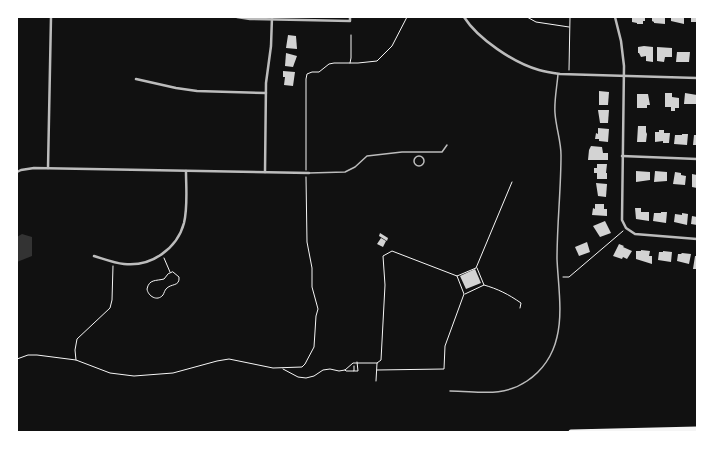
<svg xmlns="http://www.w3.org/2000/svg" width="714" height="449" font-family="'Work Sans',sans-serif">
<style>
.water{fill:#333}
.building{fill:#d3d3d3}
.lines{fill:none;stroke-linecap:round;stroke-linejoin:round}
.path{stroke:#f5f5f5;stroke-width:1}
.service{stroke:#bcbcbc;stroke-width:1.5}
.minor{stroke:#bcbcbc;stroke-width:2.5}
.motorway{stroke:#f5f5f5;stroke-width:5}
</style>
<rect width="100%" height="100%" fill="#111"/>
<path class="water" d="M22,234l10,3v19l-15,6v-25z"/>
<g class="building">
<path d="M632,17h13v4h-2v3h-6v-1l-5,-1z"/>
<path d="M652,17h13v7l-11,-1v-1l-2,-1z"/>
<path d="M671,17h13v7l-13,-3z"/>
<rect x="691" y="17" width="6" height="5"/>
<path d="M288,35l8,1 1,13 -11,-1z"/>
<path d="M644,46l9,1v15l-7,-1v-5l-5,1 -2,-4h-1v-6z"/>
<path d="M657,47l15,1v9h-7l-1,5 -7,-1z"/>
<path d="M677,52h13l-1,10h-13z"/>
<path d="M286,53l11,3 -4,11 -8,-1z"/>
<path d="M283,71l12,1 -2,14 -9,-1 1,-8h-2z"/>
<path d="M599,91l10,1 -1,13h-9z"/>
<path d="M665,93h7v4l7,1v10h-4v3h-4v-4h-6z"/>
<path d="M685,93l12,2v9h-13z"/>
<path d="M637,94h11l2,11h-3v3h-10z"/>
<path d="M598,110h11l-1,13h-8z"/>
<path d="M638,126h8v6l1,2 -1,8h-9z"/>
<path d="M598,128l11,1 -1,13 -9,-1v-2h-4l1,-6 2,1z"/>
<path d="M659,130h5v3h6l-1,10h-6v-2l-8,1v-10h4z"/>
<path d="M682,134h6l-1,11 -13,-1 1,-9h7z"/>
<path d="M694,135h3v10h-4z"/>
<path d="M591,146l11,1 1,6h5v7h-20l1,-10z"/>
<path d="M597,164h10l-1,9h1v6h-10v-6h-3v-5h3z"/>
<path d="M636,171l14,1v8l-14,2z"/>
<path d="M655,171l12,1v9l-13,1z"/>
<path d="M675,172l6,1v2l5,1 -1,9 -12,-1z"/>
<path d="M692,174l5,1v13l-5,-1z"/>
<path d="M596,183l11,1 -1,13 -8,-1z"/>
<path d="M595,204h9v5h3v7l-15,-1 1,-7 2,1z"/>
<path d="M635,208h6v4h8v9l-13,-2z"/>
<path d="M661,212h6l-1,11 -13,-2 1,-8h7z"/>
<path d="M682,213l6,1 -1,11 -13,-3 1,-8 7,1z"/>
<path d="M692,216l5,1v8l-6,-1z"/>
<path d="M605,221l6,12 -11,4 -7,-11z"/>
<path d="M380,233l8,5 -1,3 -8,-5z"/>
<path d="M381,238l5,3 -3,6 -6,-3z"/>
<path d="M587,242l3,10 -11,4 -4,-9z"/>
<path d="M619,244l5,2 -1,1 9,4 -5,8 -4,-2 -1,2 -9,-3z"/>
<path d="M641,250l9,1 -1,5h3v8l-16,-5v-8h5z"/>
<path d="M663,251l9,1 -1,10 -13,-2 1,-8h4z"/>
<path d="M682,253l9,1 -2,10 -12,-3 1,-7h3z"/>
<path d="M695,256h2v13h-4z"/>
<path d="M475,269l6,14 -15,6 -6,-13z"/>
</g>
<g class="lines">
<g class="path">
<path d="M527,17l9,5 33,5"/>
<path d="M350,63l1,-5v-23"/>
<path d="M569,70l1,-53"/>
<path d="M306,170v-91l1,-5 5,-2h7l10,-8 5,-1h24l19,-2 15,-15 15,-29"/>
<path d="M164,258l6,14"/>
<path d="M173,272l6,5c1,10 -8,6 -13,12 -1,1 -2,4 -3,6 -6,7 -15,1 -16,-6 2,-10 9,-8 17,-10l4,-5z"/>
<path d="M563,277h6l54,-46"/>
<path d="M484,285c14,4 24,9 37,18l-1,5"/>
<path d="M465,294l19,-9 -7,-17"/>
<path d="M17,359l11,-4h9l39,5 34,13 24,3 39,-3 44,-12 12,-2 44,9 29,-1 3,-3 9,-17 2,-31 2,-7 -6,-22v-19l-5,-26 -1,-65"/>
<path d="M76,360l-1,-10 2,-11 33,-31 2,-8 1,-34"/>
<path d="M283,369l15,8 8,1 8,-2 9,-6 7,-1 9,2 6,-1 8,-7h24"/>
<path d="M345,370l1,1h8v-5"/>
<path d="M377,370l67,-1 1,-23 19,-52 -7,-18"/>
<path d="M354,371h4l-1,-9"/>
<path d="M376,381l1,-18 4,-3 4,-75 -2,-29 9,-5 65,25 19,-8 36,-86"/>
</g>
<g class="service">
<circle cx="419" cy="161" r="5"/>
<path d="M309,173l36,-1 10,-5 12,-11 35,-4h40l5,-7"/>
<path d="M450,391c28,0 52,7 77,-10 15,-10 26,-26 30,-44 6,-24 1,-54 0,-78 0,-35 4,-69 4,-104 0,-14 -5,-27 -6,-42 -1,-12 2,-26 3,-39"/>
</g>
<g class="minor">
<path d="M237,17l13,2 100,2v-4"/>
<path d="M464,17c14,22 50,46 75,53 7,2 14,3 21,4l137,4"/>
<path d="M615,17l6,24 3,25 -2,154 4,8 9,6 62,5"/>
<path d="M136,79l40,9 21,3 69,2"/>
<path d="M622,156l75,3"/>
<path d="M48,168l3,-151"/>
<path d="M17,172l4,-2 13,-2 275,5"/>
<path d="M265,172l1,-89 5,-37 1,-29"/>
<path d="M94,256c10,3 20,7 30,8 27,3 53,-15 60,-41 4,-17 2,-36 2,-52"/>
</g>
<path class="motorway" d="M571,432l126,-3"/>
</g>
<rect width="714" height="449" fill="none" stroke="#ffffff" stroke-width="36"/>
</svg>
